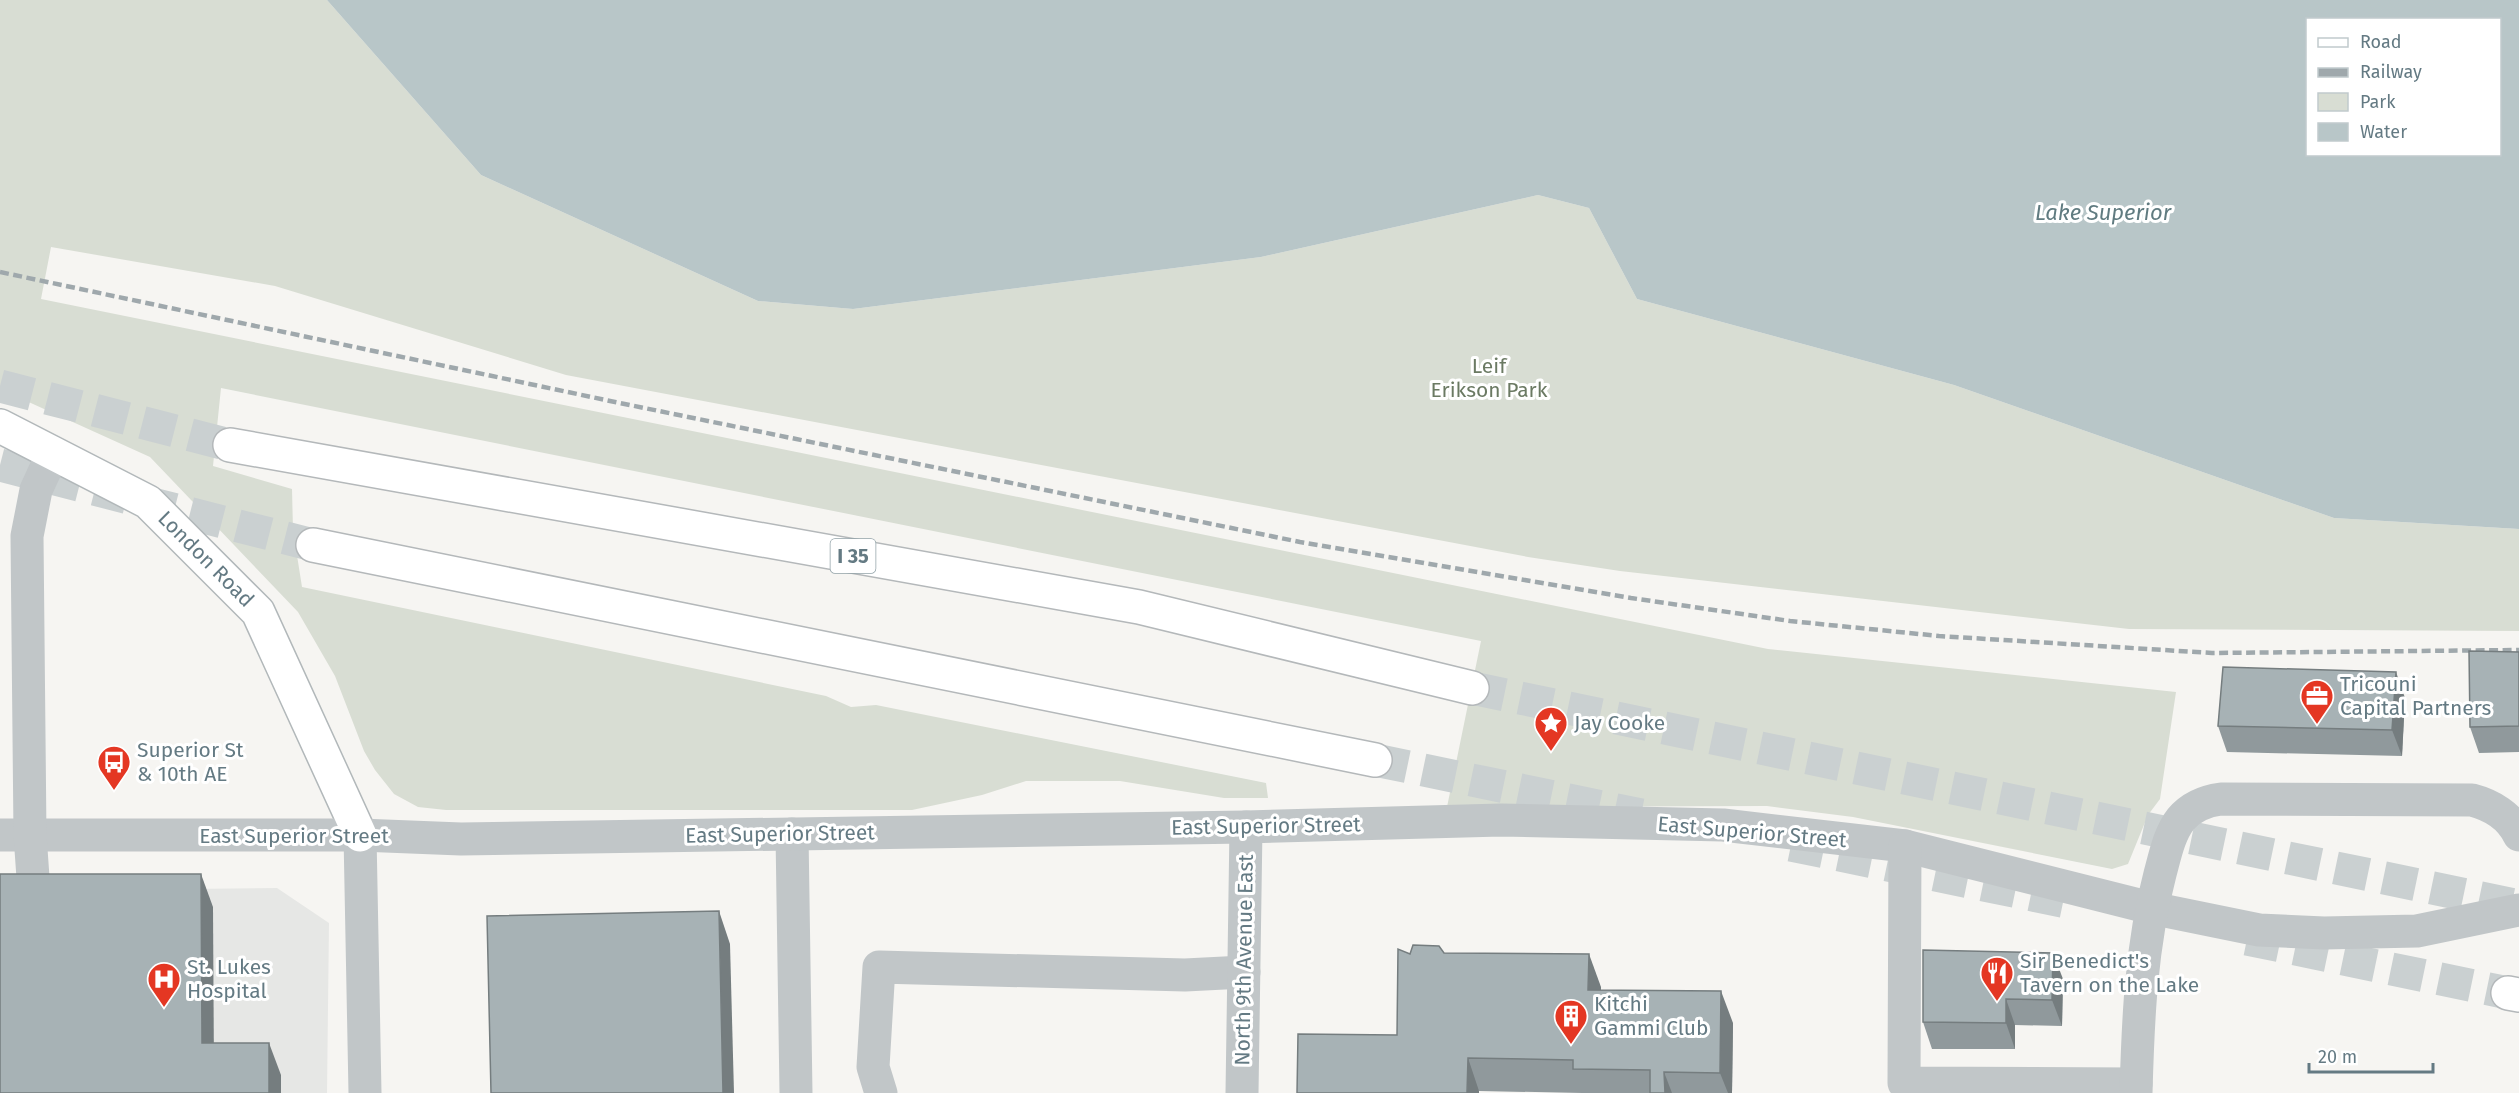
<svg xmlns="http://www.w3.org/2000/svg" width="2519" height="1093" font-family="'Fira Sans',sans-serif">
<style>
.built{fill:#e6e7e5}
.green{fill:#d8ddd3}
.water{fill:#b8c6c8;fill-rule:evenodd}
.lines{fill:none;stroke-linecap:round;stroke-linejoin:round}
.highway-tunnel{stroke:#cad0d1;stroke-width:33;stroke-dasharray:33 16;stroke-linecap:butt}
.major-casing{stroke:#b2b8ba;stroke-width:36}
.highway-casing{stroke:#b4b8ba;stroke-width:36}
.minor{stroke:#c1c6c8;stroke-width:33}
.major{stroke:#fff;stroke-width:33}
.highway{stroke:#fff;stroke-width:33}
.rail{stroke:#9fa8ac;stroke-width:4.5;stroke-dasharray:9 4.5;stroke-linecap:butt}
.wall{fill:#90999c}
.shaded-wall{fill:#757d7f}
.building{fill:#a7b2b5;stroke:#757d7f;stroke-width:1.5}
.labels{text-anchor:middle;stroke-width:6;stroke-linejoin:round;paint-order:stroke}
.shield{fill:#fff;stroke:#92a2a8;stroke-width:1.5}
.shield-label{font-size:20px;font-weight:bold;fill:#647a83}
.park-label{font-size:21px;fill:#6b7a63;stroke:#fff}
.street-label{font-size:21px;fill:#647a83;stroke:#fff}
.poi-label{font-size:21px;fill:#647a83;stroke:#fff;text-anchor:start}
.water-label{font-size:22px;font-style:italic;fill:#607b80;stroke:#fff}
</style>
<rect width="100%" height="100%" fill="#f6f5f2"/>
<path class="built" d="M277,888l52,35 -2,170h-327v-202z"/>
<path class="green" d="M0,0h327l154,175 277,126 95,8 408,-52 277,-62 51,13 48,91 317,86 380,133 185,11v102l-390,-2 -509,-58 -92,-14 -962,-182 -291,-89 -224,-39 -10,52 1727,350 408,43 -16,107 -12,16 -20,49 -16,5 -259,-52 -86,-11 -320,1 34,-166 -1260,-253 -8,78 79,23 1,41 9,57 524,109 25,11 25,-2 390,78 2,15h-44l-104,-17h-94l-44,14 -70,15h-466l-28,-3 -24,-13 -19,-24 -11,-19 -29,-75 -37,-64 -148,-155 -128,-58 -22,-5z"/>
<path class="water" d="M327,0h2192v529l-185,-11 -380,-133 -317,-86 -48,-91 -51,-13 -277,62 -408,52 -95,-8 -277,-126zM2308,20h192v134h-192z"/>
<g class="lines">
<g class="highway-tunnel">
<path d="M0,386l230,59"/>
<path d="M0,465l313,80"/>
<path d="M1472,688l1047,218"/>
<path d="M1375,760l266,55"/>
<path d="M1791,845l285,59"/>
<path d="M2247,939l261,54"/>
</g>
<defs>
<path id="major" d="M0,426l148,76 110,110 102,223"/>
<g id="highway">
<path d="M230,445l909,162 333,81"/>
<path d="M313,545l1062,215"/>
<path d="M2508,993l11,2"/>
</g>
</defs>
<use href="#major" class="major-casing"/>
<use href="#highway" class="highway-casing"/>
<g class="minor">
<path d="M792,834l4,259"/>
<path d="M0,835h360l101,4 785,-12 255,-7 222,5 182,21 246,62 108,22 65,3 93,-2 102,-21"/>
<path d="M360,835l5,258"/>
<path d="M1905,846l-1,237 232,1"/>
<path d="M35,906l-5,-71 -3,-299 9,-46 17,-37"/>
<path d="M881,1093l-8,-26 6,-100 306,8 59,-3"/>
<path d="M1242,1093l4,-266"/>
<path d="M2136,1093c2,-74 5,-147 24,-219 5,-18 9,-40 21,-55 10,-12 25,-18 40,-20l251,1c19,5 38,16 47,35"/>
</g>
<use href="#major" class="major"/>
<use href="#highway" class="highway"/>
<path class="rail" d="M0,272l615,130 685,140 331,56 159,23 149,15 273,17 307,-3"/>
</g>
<g class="wall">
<path d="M2519,652v100l-40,1 -9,-26z"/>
<path d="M2405,698l-3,58 -175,-4 -9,-26z"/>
<path d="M1410,954l191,33v3l132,33 -1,70h-150l-103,-2 -82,-56z"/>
<path d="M2063,979l-1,47 -47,-1v24h-83l-9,-27z"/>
</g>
<g class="shaded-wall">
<path d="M2396,672l9,26 -3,58 -10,-26z"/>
<path d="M201,874l12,33 1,168 -12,-32z"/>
<path d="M719,911l11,33 4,149h-11z"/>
<path d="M2053,953l10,26 -1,47 -10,-26z"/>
<path d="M1589,954l12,33 -1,35 -12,-32z"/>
<path d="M1721,991l12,32 -1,70h-4l-8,-20z"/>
<path d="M2006,999l9,26v24l-9,-26z"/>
<path d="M269,1043l12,32v18h-12z"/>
<path d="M1468,1058l11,33v2h-12z"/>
<path d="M1664,1072l8,21h-7z"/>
</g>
<g class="building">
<path d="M2469,651l50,1v74l-49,1z"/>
<path d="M2223,667l173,5 -4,58 -174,-4z"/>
<path d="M0,874h201l1,169h67v50h-269z"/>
<path d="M719,911l4,182h-232l-4,-177z"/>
<path d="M1413,945l26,1 5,7 145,1 -1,36 133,1 -1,82 -56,-1 1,21h-15v-23l-77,-1v-9l-105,-2 -1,35h-170l1,-59 99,1 1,-86 12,5z"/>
<path d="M1923,950l130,3 -1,47 -46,-1v24l-83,-1z"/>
</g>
<defs>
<symbol id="office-pin" viewBox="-11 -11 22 30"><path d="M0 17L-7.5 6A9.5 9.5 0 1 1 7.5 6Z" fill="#e43723" stroke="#fff"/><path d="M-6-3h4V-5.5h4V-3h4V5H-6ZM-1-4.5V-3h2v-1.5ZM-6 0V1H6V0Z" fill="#fff"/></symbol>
<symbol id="sight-pin" viewBox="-11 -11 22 30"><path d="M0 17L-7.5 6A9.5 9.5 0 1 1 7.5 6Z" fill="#e43723" stroke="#fff"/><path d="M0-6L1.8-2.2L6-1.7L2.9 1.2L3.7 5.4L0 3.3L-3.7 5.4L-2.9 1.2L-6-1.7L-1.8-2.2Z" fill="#fff"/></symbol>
<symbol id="bus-pin" viewBox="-11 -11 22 30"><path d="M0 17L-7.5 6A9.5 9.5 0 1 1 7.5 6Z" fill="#e43723" stroke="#fff"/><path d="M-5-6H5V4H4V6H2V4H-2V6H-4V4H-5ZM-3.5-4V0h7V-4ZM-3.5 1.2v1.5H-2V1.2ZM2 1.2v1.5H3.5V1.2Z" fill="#fff"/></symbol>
<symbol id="restaurant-pin" viewBox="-11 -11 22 30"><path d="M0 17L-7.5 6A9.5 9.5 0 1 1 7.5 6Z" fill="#e43723" stroke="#fff"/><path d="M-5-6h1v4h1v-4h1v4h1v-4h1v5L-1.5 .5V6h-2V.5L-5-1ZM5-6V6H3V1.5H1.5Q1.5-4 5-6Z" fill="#fff"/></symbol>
<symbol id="hospital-pin" viewBox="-11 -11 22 30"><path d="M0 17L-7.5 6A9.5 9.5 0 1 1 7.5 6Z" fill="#e43723" stroke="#fff"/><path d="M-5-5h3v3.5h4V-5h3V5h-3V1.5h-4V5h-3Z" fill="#fff"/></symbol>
<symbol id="building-pin" viewBox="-11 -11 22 30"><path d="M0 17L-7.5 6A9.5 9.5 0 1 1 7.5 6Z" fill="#e43723" stroke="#fff"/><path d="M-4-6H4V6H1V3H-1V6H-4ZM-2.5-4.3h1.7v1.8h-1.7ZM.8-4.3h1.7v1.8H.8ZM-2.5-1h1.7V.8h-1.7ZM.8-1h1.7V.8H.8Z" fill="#fff"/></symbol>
</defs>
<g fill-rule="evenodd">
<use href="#office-pin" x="2298" y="677" width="38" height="52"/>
<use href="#sight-pin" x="1532" y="704" width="38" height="52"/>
<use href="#bus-pin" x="95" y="743" width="38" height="52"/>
<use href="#restaurant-pin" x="1978" y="954" width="38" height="52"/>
<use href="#hospital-pin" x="145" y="960" width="38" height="52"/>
<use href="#building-pin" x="1552" y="997" width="38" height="52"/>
</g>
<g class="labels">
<rect class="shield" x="830.5" y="539" width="45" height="34" rx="4.5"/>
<g class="shield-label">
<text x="853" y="563">I 35</text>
</g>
<g class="park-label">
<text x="1489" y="373">Leif<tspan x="1489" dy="24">Erikson Park</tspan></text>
</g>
<g class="street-label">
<text transform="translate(206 559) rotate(45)" y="7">London Road</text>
<text transform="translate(1266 826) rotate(-1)" y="7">East Superior Street</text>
<text transform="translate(1752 832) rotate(5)" y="7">East Superior Street</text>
<text transform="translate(780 834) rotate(-1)" y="7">East Superior Street</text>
<text x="294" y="843">East Superior Street</text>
<text transform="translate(1244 960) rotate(-89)" y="7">North 9th Avenue East</text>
</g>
<g class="poi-label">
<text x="2340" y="691">Tricouni<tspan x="2340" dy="24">Capital Partners</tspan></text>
<text x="1574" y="730">Jay Cooke</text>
<text x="137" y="757">Superior St<tspan x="137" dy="24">&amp; 10th AE</tspan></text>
<text x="2020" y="968">Sir Benedict's<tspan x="2020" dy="24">Tavern on the Lake</tspan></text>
<text x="187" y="974">St. Lukes<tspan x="187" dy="24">Hospital</tspan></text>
<text x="1594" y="1011">Kitchi<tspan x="1594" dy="24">Gammi Club</tspan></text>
</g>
<g class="water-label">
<text x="2103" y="220">Lake Superior</text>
</g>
</g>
<rect x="2306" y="18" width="195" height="138" fill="#ffffff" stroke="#c1cacd" stroke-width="1.5"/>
<rect x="2318" y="38" width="30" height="9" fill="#ffffff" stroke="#c1cacd" stroke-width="1.5"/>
<text x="2360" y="48" font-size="18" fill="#647a83">Road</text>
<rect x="2318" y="68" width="30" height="9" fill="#9fa8ac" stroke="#c1cacd" stroke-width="1.5"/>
<text x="2360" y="78" font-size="18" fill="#647a83">Railway</text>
<rect x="2318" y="93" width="30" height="18" fill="#d8ddd3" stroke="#c1cacd" stroke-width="1.5"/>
<text x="2360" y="108" font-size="18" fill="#647a83">Park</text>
<rect x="2318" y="123" width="30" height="18" fill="#b8c6c8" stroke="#c1cacd" stroke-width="1.5"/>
<text x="2360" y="138" font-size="18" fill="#647a83">Water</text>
<path d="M2309 1063v9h124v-9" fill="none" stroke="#647a83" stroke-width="3"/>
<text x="2318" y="1063" font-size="18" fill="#647a83" stroke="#ffffff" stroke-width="4.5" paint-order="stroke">20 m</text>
</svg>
